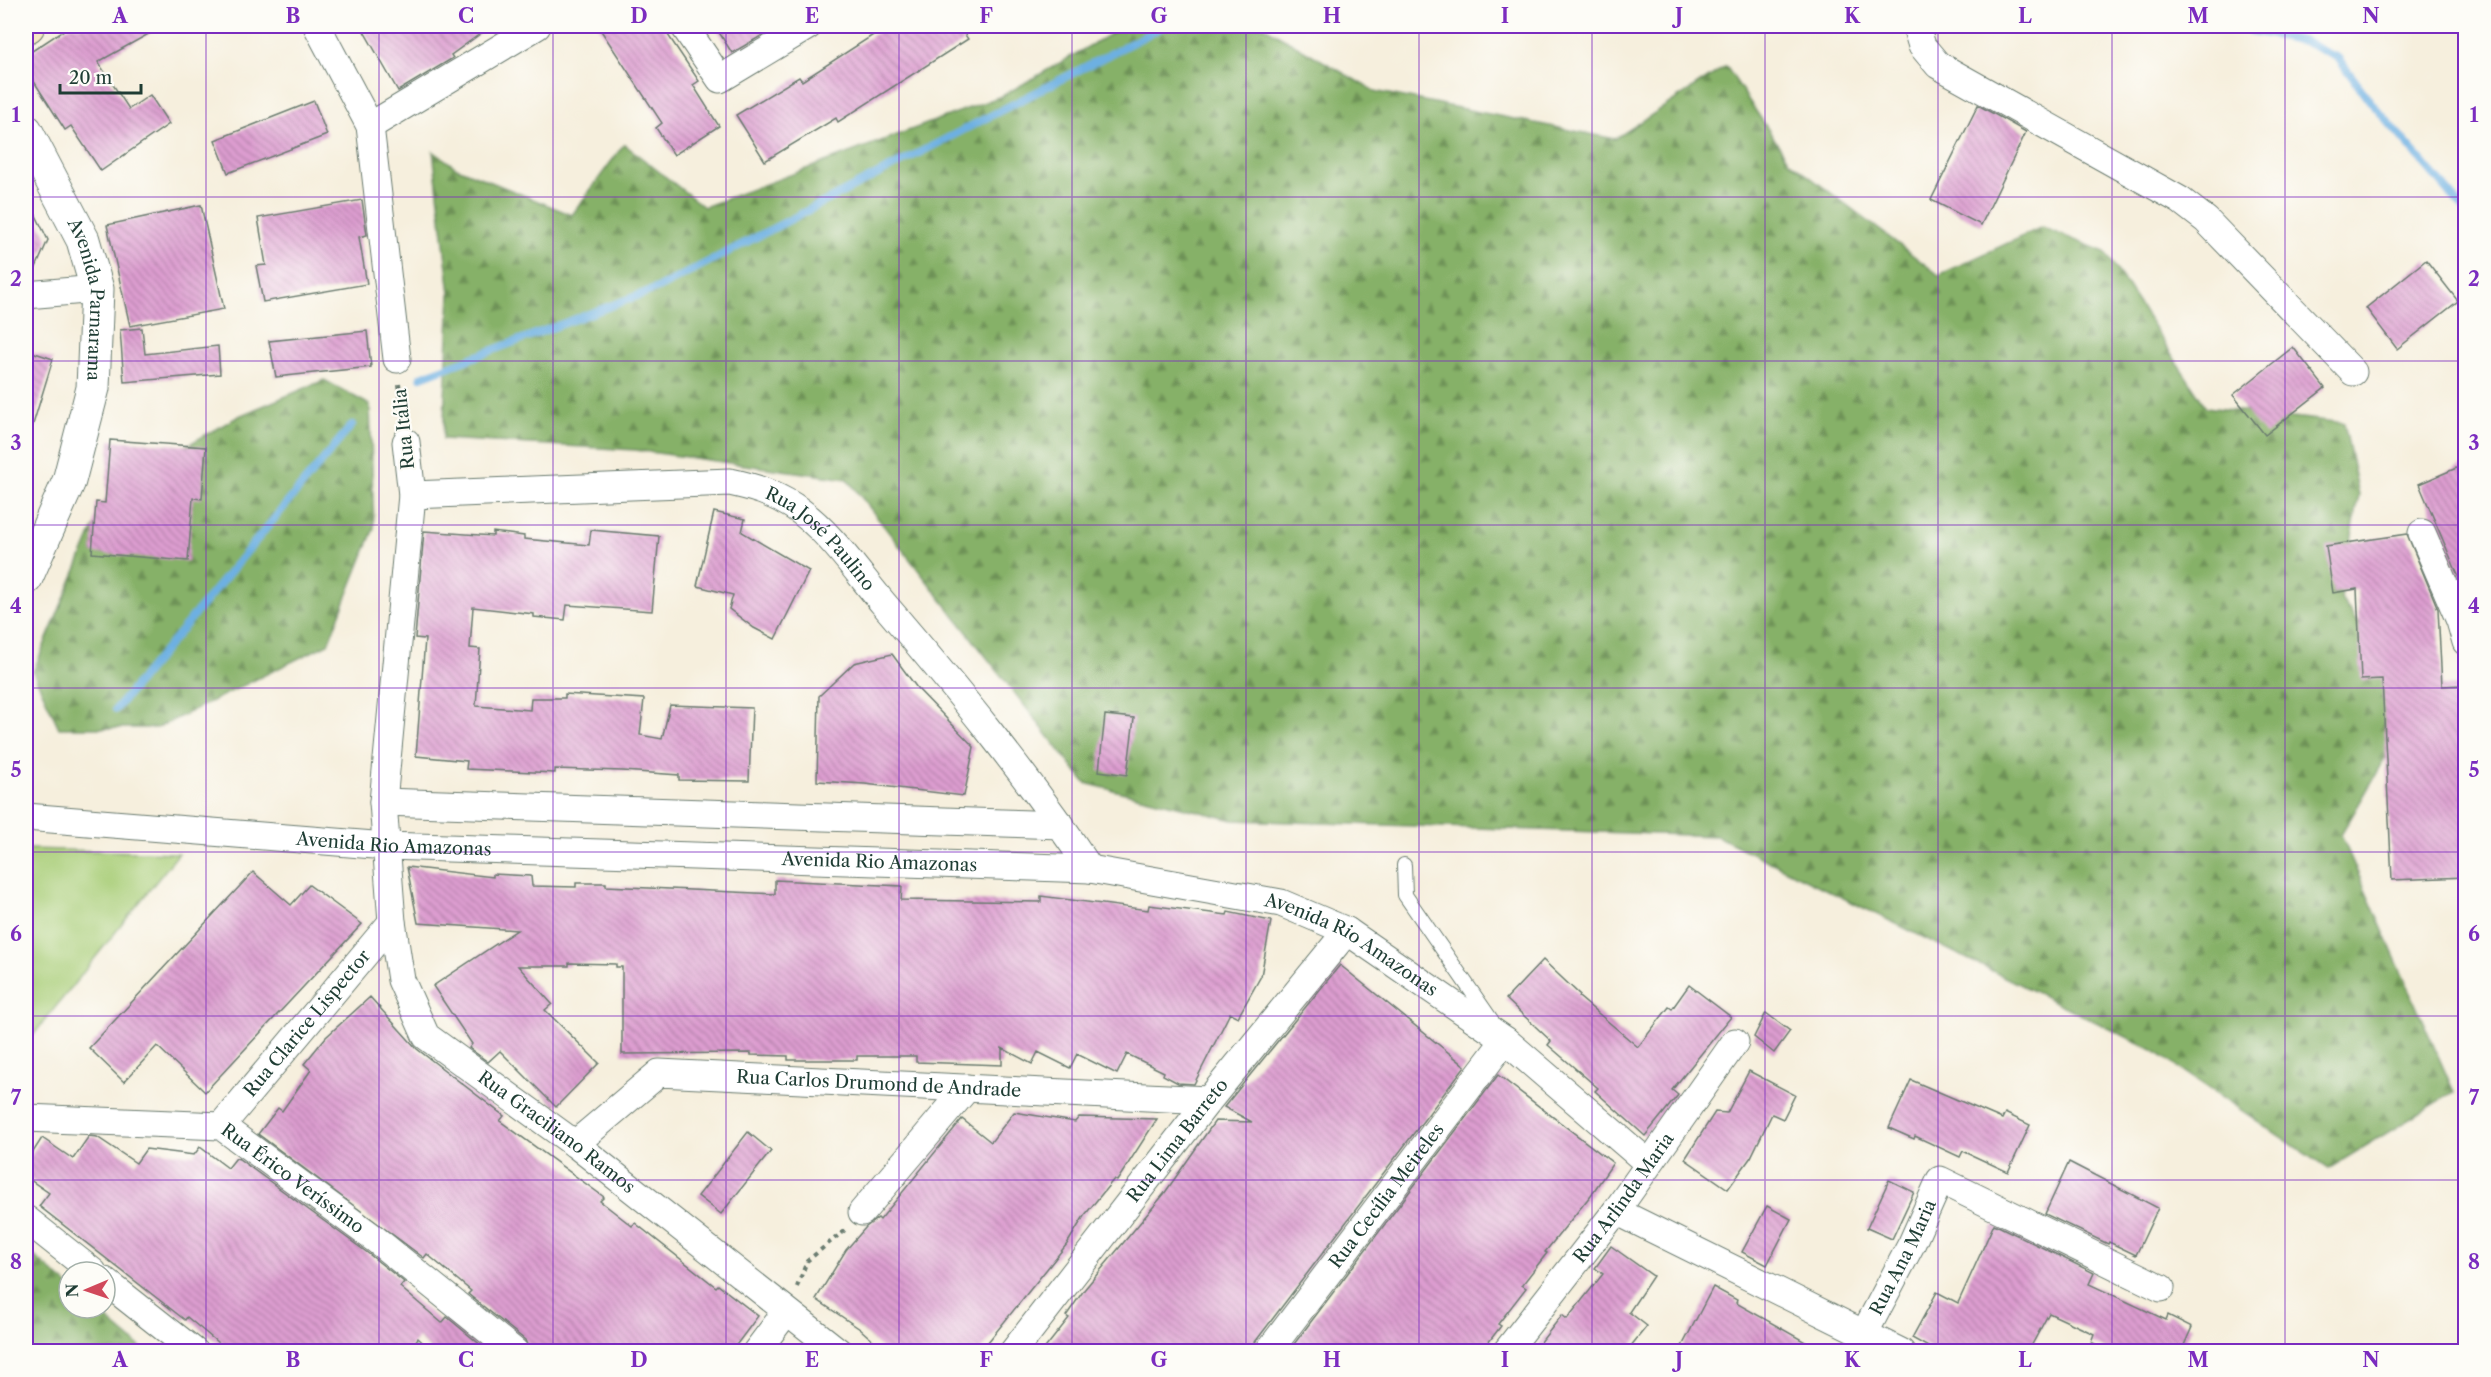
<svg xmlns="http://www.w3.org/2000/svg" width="2491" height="1377" font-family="'Libre Caslon Text',serif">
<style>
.forest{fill:url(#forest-firs);stroke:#52774e;stroke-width:1.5}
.park{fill:#a9ce78;stroke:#648656;stroke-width:1.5}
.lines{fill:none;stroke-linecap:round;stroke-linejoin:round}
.stream{stroke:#6db0e2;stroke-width:8}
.building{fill:url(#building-back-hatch)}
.service-casing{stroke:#6a7b6f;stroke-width:16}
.minor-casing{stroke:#6a7b6f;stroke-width:29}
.tertiary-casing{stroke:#6a7b6f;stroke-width:35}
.secondary-casing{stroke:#6a7b6f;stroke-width:35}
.path{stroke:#6a7b6f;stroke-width:4;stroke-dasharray:4.5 4.5;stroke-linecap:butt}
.service{stroke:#fff;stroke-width:14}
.minor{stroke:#fff;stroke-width:27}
.tertiary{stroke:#fff;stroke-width:33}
.secondary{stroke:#f7e8c3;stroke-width:33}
.grid{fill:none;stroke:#7b2cbf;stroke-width:1.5;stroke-opacity:0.55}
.labels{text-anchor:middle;stroke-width:4.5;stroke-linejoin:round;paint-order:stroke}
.street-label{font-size:18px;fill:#1f3d34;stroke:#fdfcf7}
.neatline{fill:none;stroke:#7b2cbf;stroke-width:2}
.grid-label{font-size:20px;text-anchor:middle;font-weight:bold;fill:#7b2cbf}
</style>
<defs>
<pattern id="forest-firs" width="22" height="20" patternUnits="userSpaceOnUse" patternTransform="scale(1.5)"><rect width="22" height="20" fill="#86b168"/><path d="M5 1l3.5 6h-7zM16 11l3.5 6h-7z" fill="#6d9156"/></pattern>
<pattern id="building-back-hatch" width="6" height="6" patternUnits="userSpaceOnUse" patternTransform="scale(1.5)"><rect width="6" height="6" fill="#dd9dd0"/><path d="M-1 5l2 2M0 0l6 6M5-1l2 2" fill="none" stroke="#b381aa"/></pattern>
</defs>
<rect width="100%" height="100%" fill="#fdfcf7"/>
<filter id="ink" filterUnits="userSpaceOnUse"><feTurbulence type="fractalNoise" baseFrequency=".0167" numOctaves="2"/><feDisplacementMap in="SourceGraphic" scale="12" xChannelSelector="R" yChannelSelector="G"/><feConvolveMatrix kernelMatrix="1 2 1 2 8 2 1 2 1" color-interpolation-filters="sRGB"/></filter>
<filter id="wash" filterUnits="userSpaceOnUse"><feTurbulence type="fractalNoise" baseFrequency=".008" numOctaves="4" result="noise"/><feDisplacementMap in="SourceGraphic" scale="24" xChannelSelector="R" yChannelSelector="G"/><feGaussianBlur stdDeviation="1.35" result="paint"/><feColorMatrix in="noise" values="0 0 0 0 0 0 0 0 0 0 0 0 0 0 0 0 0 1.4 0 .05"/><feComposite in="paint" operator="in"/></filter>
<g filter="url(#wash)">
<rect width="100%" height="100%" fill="#f6efdd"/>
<g class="forest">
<path d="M1124,26h139l111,65 241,48 111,-73 63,95 150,114 103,-48 63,25 101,155 138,16 15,72 -18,103 73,111 -73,126 113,257 -126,77 -177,-120 -434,-213 -484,-16 -148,-37 -238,-304 -212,-29 -192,-11 7,-145 -17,-143 24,17 115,47 52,-71 80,63 300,-112z"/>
<path d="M324,380l46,25 4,123 -46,116 -171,84h-98l-26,-56 77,-183 129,-73z"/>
<path d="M26,1249l43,37v22h25l51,43h-119z"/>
</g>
<path class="park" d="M26,849l153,4 -153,191z"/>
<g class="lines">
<g class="stream">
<path d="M2227,26l76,15 35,17 32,43 96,111"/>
<path d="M421,377l237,-89 506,-262"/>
<path d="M116,709l236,-284"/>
</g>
</g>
<g id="blocks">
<g class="building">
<path d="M70,26h93l-65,36 31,47 21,-14 19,29 -68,47 -30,-45 -6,4 -39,-61v-14z"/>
<path d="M361,26h130l-40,29 2,3 -55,33z"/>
<path d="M598,26h64l37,55 -6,4 26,41 -45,29 -18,-27 6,-5z"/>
<path d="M715,26h63l-46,27z"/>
<path d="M887,26h72l9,13 -130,83 -2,-4 -71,43 -29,-46 63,-38 3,4z"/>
<path d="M314,101l13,34 -99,38 -13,-33z"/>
<path d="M1978,105l48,27 -45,93 -50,-25z"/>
<path d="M26,195l22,45 -17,39h-5z"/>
<path d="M362,200l5,35 -8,2 8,47 -104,18 -7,-36 10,-1 -8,-47z"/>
<path d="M201,205l23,104 -94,17 -23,-101z"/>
<path d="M2426,260l32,41 -61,48 -31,-41z"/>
<path d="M142,328l3,26 73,-8 2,28 -96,8 -4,-52z"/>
<path d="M367,331l4,36 -95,10 -7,-36z"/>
<path d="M2293,347l32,41 -60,47 -32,-40z"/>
<path d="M26,350l27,9 -22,72 -5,-1z"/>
<path d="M110,440l96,7 -4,52 -9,-1 -5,63 -96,-8 4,-51 9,1z"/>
<path d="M2466,464v130l-47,-110z"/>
<path d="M714,512l31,7 -3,13 67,39 -34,68 -21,-11 -25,-19 4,-14 -36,-9z"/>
<path d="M591,530l68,6 -7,75 -85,-6 -2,15 -31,-3v-3l-61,-7 -3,41 10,1 -4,57 54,4 1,-12h34v-4l79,5 -4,36 22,4 8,-34 82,3 -3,73 -70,-1v-5l-56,-4 -68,-2v4l-89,-4 1,-8 -51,-5 9,-117 -10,-1 9,-107 69,5v-4l31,4v3l65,6z"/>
<path d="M2407,534l31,75 4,77 20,-1 4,64v128l-74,3 -10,-201 -21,1 -4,-91 -24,4 -7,-47z"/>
<path d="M892,654l25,34 57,59 -10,49 -99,-12 -48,-3 2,-85 35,-33z"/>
<path d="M1105,715l29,3 -7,57 -28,-4z"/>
<path d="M407,867l86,10v-3l38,2 1,10 44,1v-4h30v3l169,8v-14l127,6 -1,14 140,2v-6l107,14 1,-5 78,10 1,-3 43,9 -10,55 -23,41 -8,-4 -36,71 -16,-1 -15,-8 1,-3 -37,-18 -10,20 -40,-20 -7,14 -32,-16 -6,12 -30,-16v17l-86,-3v-6h-59v4h-69v-4l-37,-1v-2l-129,1v-87h-6v-3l-47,-1v3h-51l34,38 -7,6 54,53 -43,44 -56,-56 -12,11 -19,-14 3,-4 -39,-58 84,-56 -99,-7z"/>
<path d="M253,872l38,33 18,-20 53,39 -157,168 -48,-46 -33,36 -35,-34z"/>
<path d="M1543,960l37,35 -1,2 59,50 31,-40 3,2 17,-24 42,32 -59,73 6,5 -33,41 -50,-45 3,-3 -50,-43 3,-4 -45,-42z"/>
<path d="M1340,965l125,101 -210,276 -3,10h-210l27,-34 -3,-2 18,-26 80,-96 51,-73 37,1 -28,-15z"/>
<path d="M370,997l47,52 87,67 -4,5 104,76 -4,4 32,25 3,-3 81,64 2,-2 40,31 -27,36h-201l-5,-12 -57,-46 3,-3 -44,-37 -3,4 -166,-124 20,-26 4,3 29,-41 -7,-6 22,-27z"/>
<path d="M1766,1013l24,18 -16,22 -20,-16z"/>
<path d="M1749,1071l46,24 -12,24 -11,-5 -21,43 -23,32 -43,-30 30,-47 12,1z"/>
<path d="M1498,1075l115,88 -22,32 -46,57 2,1 -25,32 4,3 -28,36 3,2 -20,26h-193z"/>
<path d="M1911,1080l91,39 3,-6 25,12 -22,47 -45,-21 -3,6 -45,-21 -1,3 -25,-11z"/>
<path d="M1014,1112l61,10 4,-5 78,2 -40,62 -3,-2 -30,37 -17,28 -87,108h-94l-26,-23 -44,-30 30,-49 20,-23 12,-9 2,2 82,-101 29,23z"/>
<path d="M748,1132l23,19 -50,63 -23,-18z"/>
<path d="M89,1136l8,1 39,26 10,-14 48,6 6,-8 28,21 8,-10 3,1 126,92 39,31 -4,5 42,36 5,-6 42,35h-56l-15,-14 -11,14h-178l-42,-35 -2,3 -146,-114 10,-13 -23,-16v-14l16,-25 31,21z"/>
<path d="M2069,1162l89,46 -22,47 -27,-13 -1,2 -63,-30z"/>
<path d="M1889,1180l25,12 -22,47 -25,-11z"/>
<path d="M1767,1206l24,13 -24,46 -25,-13z"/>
<path d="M1994,1224l100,49 -5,11 77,36 2,-5 24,12 -11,25h-70l-20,-10 3,-8 -45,-21 -21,39h-91l-25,-14 25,-46 21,11z"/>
<path d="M1611,1246l42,30 -24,36 18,14 -21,26h-93l29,-37 5,4 36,-45 -8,-6z"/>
<path d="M1713,1287l24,13 -1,3 87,49h-144z"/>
</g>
</g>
</g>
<g filter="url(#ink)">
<use href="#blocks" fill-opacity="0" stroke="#6a7b6f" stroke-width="1.5"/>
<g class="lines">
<defs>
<path id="service" d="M1404,865l1,30 87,126"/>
<g id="minor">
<path d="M317,26l53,100 27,233"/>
<path d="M684,26l36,53 88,-53"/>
<path d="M1916,26l6,20 16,19 242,135 26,20 147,152"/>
<path d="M370,126l167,-100"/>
<path d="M26,295l71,-6"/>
<path id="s1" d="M406,442l6,53 -29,307 9,120 9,58 25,56 149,108 264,208"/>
<path id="s2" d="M412,495l318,-13c24,5 42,11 63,24 36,24 63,65 90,97 73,85 145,173 207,266"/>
<path d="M2422,533l38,88 6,21"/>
<path d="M383,802l678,23"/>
<path id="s3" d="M26,817l360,29 704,23 191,34 66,28 158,109 143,123"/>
<path id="s4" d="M26,1118l195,8 154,113 140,113"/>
<path id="s5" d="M221,1126l171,-204"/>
<path id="s6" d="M575,1144l84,-71 549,27"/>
<path d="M1616,1211l285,141"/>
<path d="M862,1212l105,-124"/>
<path d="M26,1219l67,53"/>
<path d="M105,1281l90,71"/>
<path id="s7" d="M1864,1334l48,-91 28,-63 221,108"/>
<path d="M756,1352l30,-40"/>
<path id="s8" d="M1013,1352l191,-246 143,-175"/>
<path id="s9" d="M1268,1352l237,-312"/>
<path id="s10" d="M1506,1352l110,-141 119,-169"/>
</g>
<g id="tertiary">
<path id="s11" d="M26,131l57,109 14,49 -4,99 -24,93 -43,97"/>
</g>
<path id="secondary" d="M26,27l2,-1"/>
</defs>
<use href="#service" class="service-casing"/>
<use href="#minor" class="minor-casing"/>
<use href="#tertiary" class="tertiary-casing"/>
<use href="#secondary" class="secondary-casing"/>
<g class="path">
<path d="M399,384l4,34"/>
<path d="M797,1287l10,-26 38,-31"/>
</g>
<use href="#service" class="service"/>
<use href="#minor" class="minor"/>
<use href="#tertiary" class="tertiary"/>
<use href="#secondary" class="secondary"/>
</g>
</g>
<path class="grid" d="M206,26v1326M379,26v1326M553,26v1326M726,26v1326M899,26v1326M1072,26v1326M1246,26v1326M1419,26v1326M1592,26v1326M1765,26v1326M1938,26v1326M2112,26v1326M2285,26v1326M26,197h2440M26,361h2440M26,525h2440M26,688h2440M26,852h2440M26,1016h2440M26,1180h2440"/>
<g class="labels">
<g class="street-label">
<text dy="6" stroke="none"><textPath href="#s11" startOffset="183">Avenida Parnarama</textPath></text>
<text transform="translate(404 429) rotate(-96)" y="6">Rua Itália</text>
<text dy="6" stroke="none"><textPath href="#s2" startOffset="428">Rua José Paulino</textPath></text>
<text dy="6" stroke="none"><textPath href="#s3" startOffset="369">Avenida Rio Amazonas</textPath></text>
<text dy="6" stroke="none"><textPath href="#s3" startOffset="855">Avenida Rio Amazonas</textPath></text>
<text dy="6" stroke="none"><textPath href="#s3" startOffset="1341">Avenida Rio Amazonas</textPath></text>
<text dy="6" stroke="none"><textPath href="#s5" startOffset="134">Rua Clarice Lispector</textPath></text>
<text dy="6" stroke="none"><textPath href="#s6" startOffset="330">Rua Carlos Drumond de Andrade</textPath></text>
<text dy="6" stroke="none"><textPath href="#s1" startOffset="764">Rua Graciliano Ramos</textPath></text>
<text dy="6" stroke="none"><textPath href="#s8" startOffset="268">Rua Lima Barreto</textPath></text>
<text dy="6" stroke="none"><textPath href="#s4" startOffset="284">Rua Érico Veríssimo</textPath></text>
<text dy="6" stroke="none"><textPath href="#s9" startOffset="196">Rua Cecília Meireles</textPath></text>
<text dy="6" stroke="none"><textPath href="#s10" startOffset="194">Rua Arlinda Maria</textPath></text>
<text dy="6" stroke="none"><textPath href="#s7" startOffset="86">Rua Ana Maria</textPath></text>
</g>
</g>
<rect width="2491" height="1377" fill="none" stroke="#fdfcf7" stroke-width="66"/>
<g transform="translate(87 1290) rotate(268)"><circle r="28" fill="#fdfcf7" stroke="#a4b0a9" stroke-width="1.5"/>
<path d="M0-4.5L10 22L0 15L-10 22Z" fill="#d1495b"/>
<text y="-9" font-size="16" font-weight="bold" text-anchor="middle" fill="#1f3d34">N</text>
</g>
<path d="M60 84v9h81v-9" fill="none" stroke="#1f3d34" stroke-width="3"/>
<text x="69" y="84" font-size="18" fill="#1f3d34" stroke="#fdfcf7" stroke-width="4.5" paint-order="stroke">20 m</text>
<rect x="33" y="33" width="2425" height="1311" class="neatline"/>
<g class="grid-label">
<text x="120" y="23">A</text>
<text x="293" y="23">B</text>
<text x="466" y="23">C</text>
<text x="639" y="23">D</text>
<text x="812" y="23">E</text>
<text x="986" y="23">F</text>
<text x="1159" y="23">G</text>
<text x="1332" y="23">H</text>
<text x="1505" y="23">I</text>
<text x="1679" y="23">J</text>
<text x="1852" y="23">K</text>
<text x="2025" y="23">L</text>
<text x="2198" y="23">M</text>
<text x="2371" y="23">N</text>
<text x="16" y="122">1</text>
<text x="2474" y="122">1</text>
<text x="16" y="286">2</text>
<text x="2474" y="286">2</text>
<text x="16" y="450">3</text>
<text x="2474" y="450">3</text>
<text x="16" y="613">4</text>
<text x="2474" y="613">4</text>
<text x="16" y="777">5</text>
<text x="2474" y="777">5</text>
<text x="16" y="941">6</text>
<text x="2474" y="941">6</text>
<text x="16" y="1105">7</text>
<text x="2474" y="1105">7</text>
<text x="16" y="1269">8</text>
<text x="2474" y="1269">8</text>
<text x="120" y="1367">A</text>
<text x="293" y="1367">B</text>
<text x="466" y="1367">C</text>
<text x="639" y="1367">D</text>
<text x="812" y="1367">E</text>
<text x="986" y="1367">F</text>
<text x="1159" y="1367">G</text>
<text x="1332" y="1367">H</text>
<text x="1505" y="1367">I</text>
<text x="1679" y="1367">J</text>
<text x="1852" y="1367">K</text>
<text x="2025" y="1367">L</text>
<text x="2198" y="1367">M</text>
<text x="2371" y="1367">N</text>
</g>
</svg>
